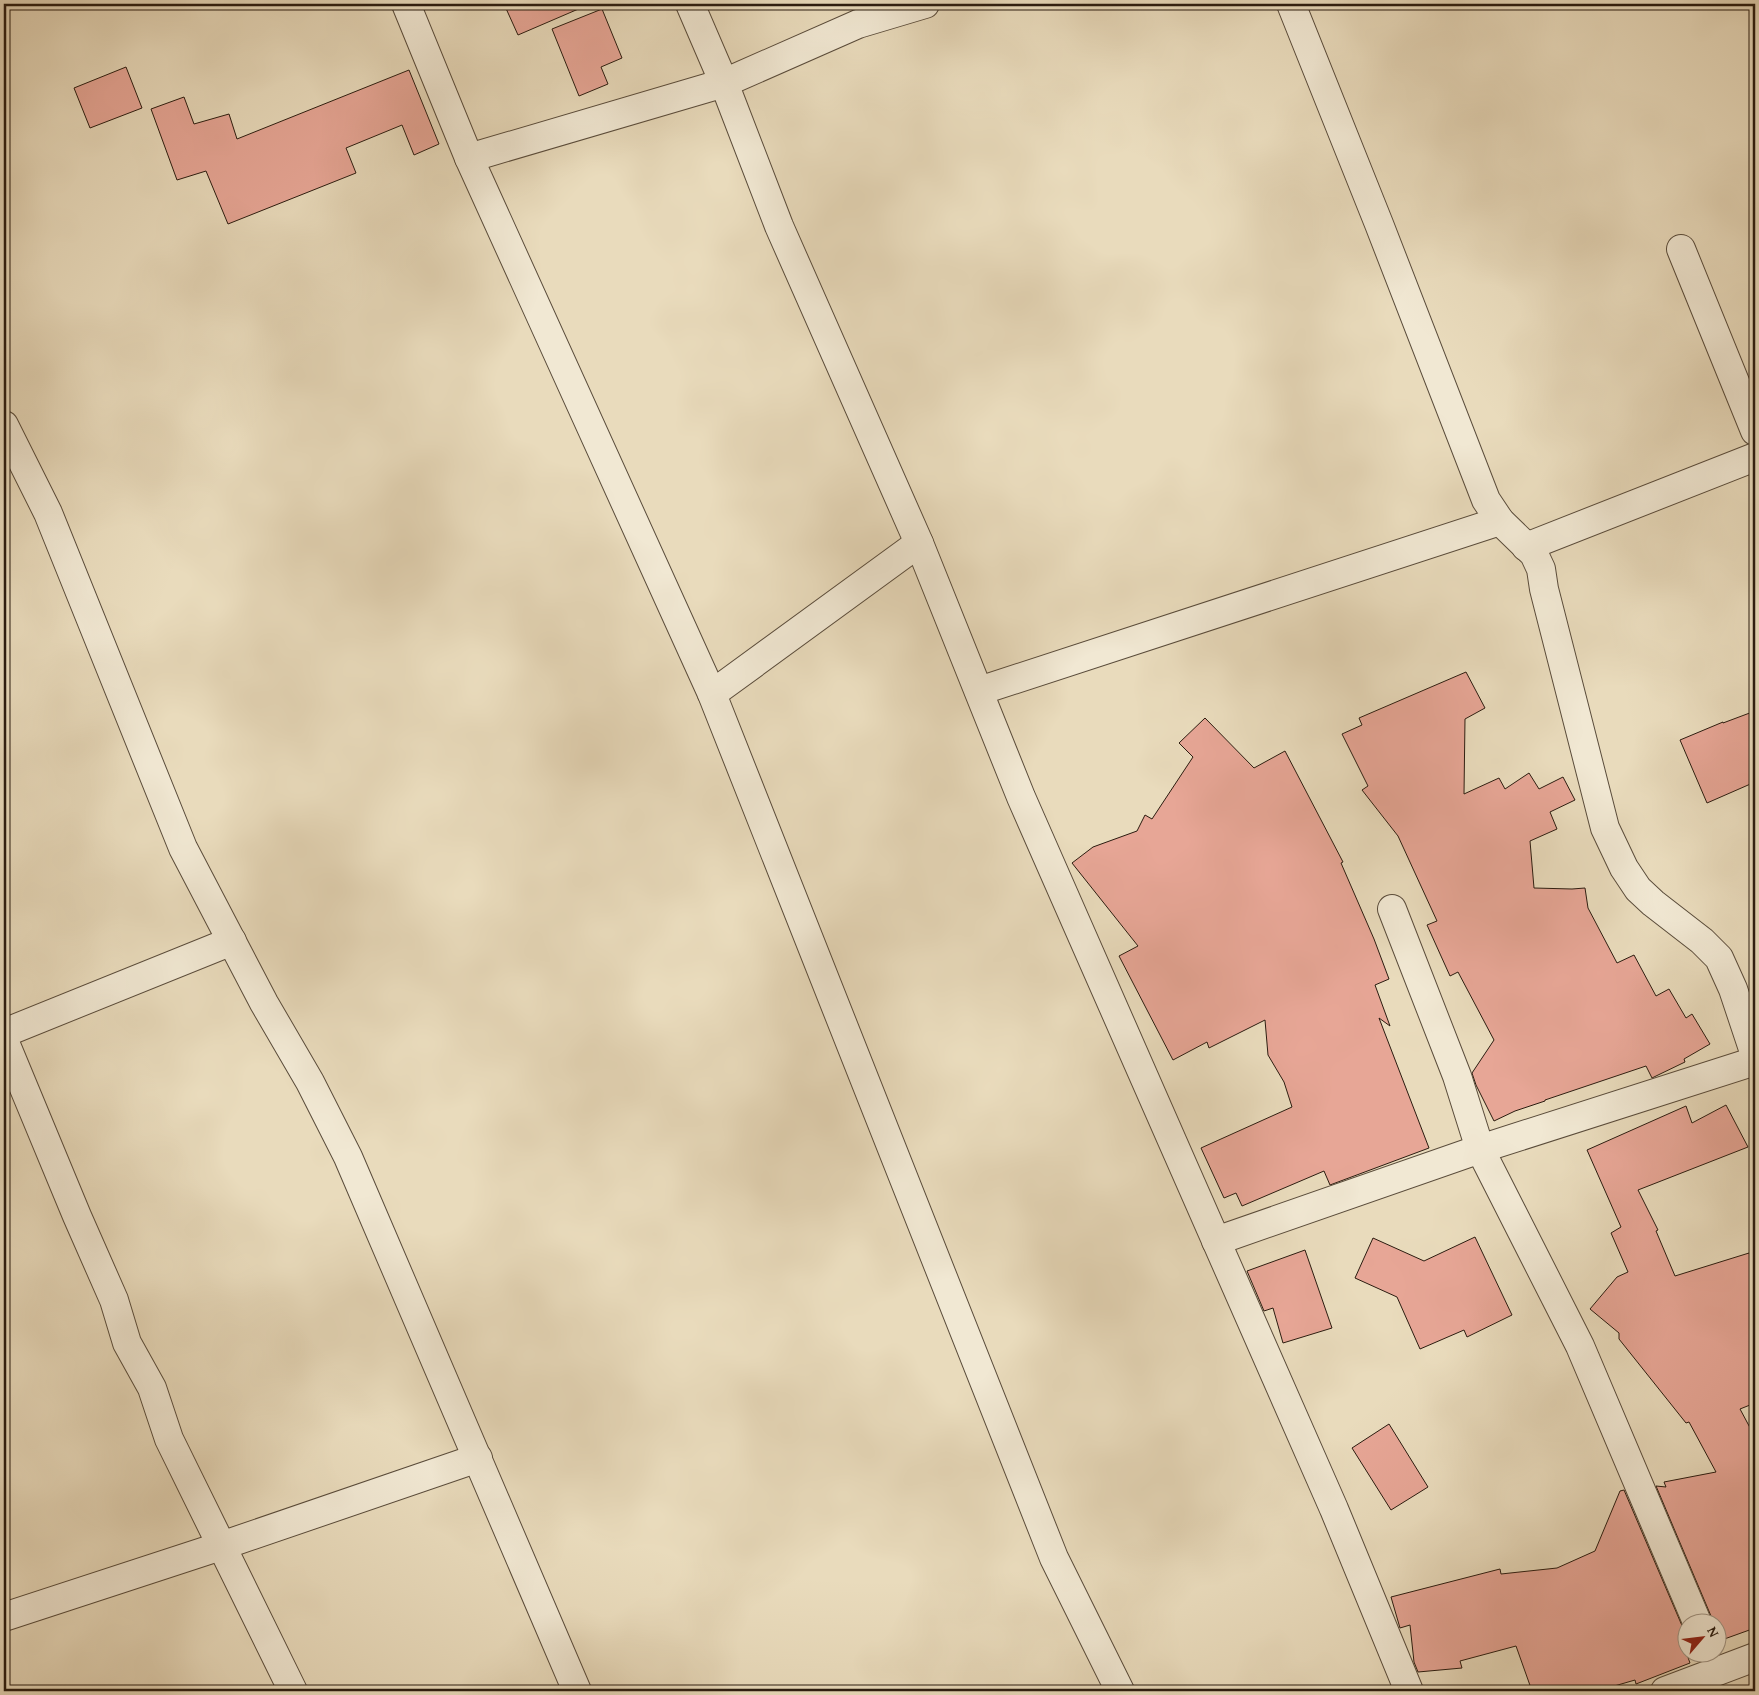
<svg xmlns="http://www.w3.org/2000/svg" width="1759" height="1695" font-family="'Gentium Book Plus',serif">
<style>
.building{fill:#e7a696;stroke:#2b1c10}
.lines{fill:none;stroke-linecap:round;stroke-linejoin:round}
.minor-casing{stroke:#5a4c3b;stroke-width:30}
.minor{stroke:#f1e8d3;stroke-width:28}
</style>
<rect width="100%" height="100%" fill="#e9dbbc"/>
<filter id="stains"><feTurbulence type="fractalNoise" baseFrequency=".004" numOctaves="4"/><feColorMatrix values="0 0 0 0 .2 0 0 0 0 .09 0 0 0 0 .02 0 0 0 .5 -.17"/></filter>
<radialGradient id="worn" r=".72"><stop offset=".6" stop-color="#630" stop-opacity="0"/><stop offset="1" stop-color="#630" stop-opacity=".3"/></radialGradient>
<g class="building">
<path d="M504,4h86l-72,31z"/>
<path d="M602,9l20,49 -21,9 7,17 -29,12 -27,-67z"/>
<path d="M126,67l16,41 -52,20 -16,-40z"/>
<path d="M409,70l30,74 -25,11 -12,-30 -56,23 10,25 -128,51 -22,-53 -29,9 -26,-71 33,-12 10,27 35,-10 8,25z"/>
<path d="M1466,672l19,36 -20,11 -1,75 35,-16 6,11 24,-16 10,16 24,-12 12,23 -25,12 7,17 -27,12 4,47 38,1 13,-1 3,20 29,55 17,-8 22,41 13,-7 17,29 6,-4 18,30 -26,15 1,3 -29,14 -4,2 -6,-12 -101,34v1l-30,10 -21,10 -18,-36 -4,-12 22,-33 -36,-68 -8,4 -23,-51 10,-4 -39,-85 -36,-46 6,-4 -26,-52 20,-9 -3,-7z"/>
<path d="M1755,711v71l-48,21 -27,-63 43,-18v1z"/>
<path d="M1205,718l49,50 31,-17 58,111 -2,1 33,76 15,40 -14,6 15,41 -11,-8 50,130 -99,37 -6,-14 -82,35 -6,-13 -12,5 -23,-50 91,-41 -8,-25 -16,-27 -3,-35 -56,28 -2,-6 -34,18 -54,-104 19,-10 -66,-83 21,-16 44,-16 8,-16 7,4 41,-62 -14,-14z"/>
<path d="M1726,1105l22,42 -110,43 20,40 -2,1 19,45 74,-23 6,17v133l-15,6 15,28v191l-39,14v-20h-4l-1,-6 -55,-130 10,1 -2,-5 52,-10 -27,-50 -3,1 -67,-84v-6l-29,-24 27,-32 11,-5 -17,-39 10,-6 -34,-77 99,-44 6,17z"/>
<path d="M1475,1237l37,78 -45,22 -3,-7 -44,19 -23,-52 -42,-19 18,-40 51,23z"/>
<path d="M1305,1250l27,78 -49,15 -10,-35 -9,3 -17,-40z"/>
<path d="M1389,1424l39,63 -37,23 -39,-62z"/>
<path d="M1624,1490l59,138 3,5v19l4,11 -54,21 -1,-4 -38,11h-65l-16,-45 -56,15 2,7 -44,4 -4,-10 -4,-37 -10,3 -9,-31 109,-28 1,5 56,-6 38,-17 25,-60z"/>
</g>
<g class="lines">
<defs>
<g id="minor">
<path d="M406,4l63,154 243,536 342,864 66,133"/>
<path d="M690,4l34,79 55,143 140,317 102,254 313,712 75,182"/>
<path d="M1291,4l88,220 107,276 14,21 34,33 7,15 3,20 61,239 19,40 14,21 15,14 49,38 17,17 14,31 22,66"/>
<path d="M469,158l255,-75 134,-59 67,-20"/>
<path d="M1681,249l74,182"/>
<path d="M4,425l44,88 135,335 81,155 46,79 38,75 229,534"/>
<path d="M1526,547l229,-90"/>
<path d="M979,691l521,-170"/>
<path d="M712,694l207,-151"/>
<path d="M1392,909l65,167 23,73 100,197 117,276"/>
<path d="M4,1033l228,-92"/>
<path d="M4,1040l73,176 37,84 13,43 25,45 17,51 124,252"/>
<path d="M1216,1241l264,-92 275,-88"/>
<path d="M4,1617l217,-71 257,-88"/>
<path d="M1665,1691l90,-34"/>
</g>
</defs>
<use href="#minor" class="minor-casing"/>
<use href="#minor" class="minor"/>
</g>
<rect width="1759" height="1695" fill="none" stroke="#e9dbbc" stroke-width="20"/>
<rect x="5" y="5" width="1749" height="1685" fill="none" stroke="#2b1c10" stroke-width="2.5"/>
<rect x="10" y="10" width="1739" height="1675" fill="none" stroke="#2b1c10"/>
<g transform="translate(1702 1638) rotate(62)"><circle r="24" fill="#f1e8d3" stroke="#a29685"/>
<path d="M0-4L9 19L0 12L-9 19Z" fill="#8f2418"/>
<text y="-8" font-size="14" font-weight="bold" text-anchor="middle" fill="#2b1c10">N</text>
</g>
<rect width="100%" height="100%" filter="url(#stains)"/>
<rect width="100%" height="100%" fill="url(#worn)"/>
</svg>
